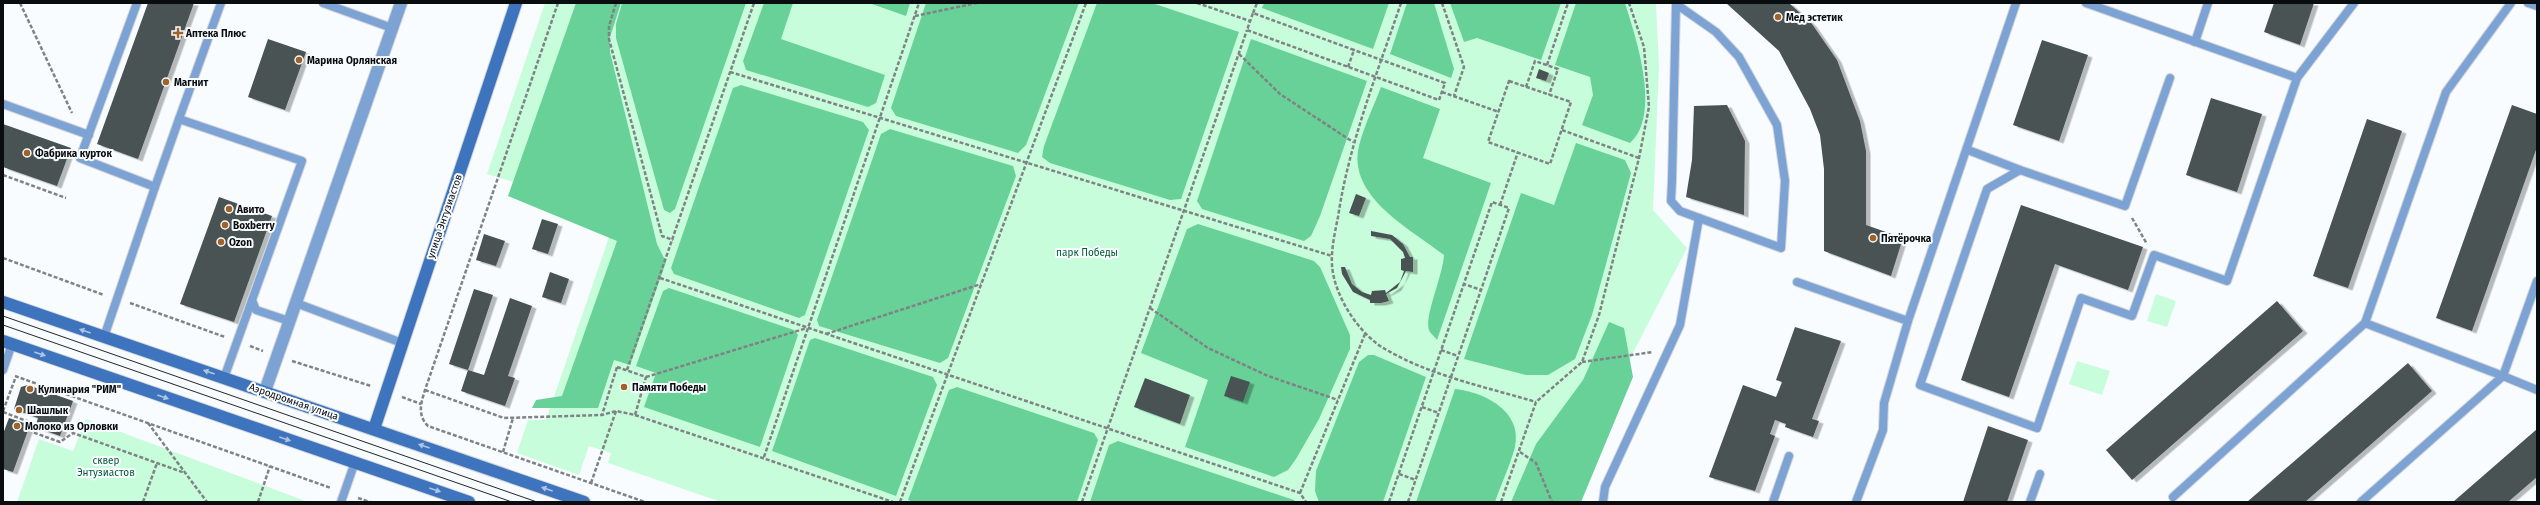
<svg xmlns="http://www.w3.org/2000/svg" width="2540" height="505" font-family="'Fira Sans',sans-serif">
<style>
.green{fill:#c8fddc}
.forest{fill:#68d197}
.building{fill:#485352;filter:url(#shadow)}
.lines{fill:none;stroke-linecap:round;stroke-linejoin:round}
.lane-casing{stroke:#d2d6d8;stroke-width:10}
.street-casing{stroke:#d2d6d8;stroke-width:14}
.secondary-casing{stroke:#d2d6d8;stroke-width:14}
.path{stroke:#7f8385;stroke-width:2.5;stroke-dasharray:4 2;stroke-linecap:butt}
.lane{stroke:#7da2d4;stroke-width:8}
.street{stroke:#7da2d4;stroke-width:12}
.secondary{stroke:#3e74bd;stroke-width:12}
.tram{stroke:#232628;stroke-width:1}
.oneway{fill:#aec6e4}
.poi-dot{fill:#a1622a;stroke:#f8fcfe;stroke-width:1.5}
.labels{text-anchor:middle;stroke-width:4;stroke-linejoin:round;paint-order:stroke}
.poi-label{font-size:10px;font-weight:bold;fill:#0a0d0f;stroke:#f8fcfe;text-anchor:start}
.street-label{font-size:10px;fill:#0a0d0f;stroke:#f8fcfe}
.park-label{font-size:10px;fill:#035935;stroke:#f8fcfe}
</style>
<defs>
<filter id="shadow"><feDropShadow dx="4.5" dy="2.5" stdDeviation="0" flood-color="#0004"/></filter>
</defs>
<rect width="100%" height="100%" fill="#f8fcfe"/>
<g class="green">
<path d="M545,3h1111l3,64 -6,143 34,38 -102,198 -21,56h-843l-113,-39 3,-10 -22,-7 -10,29 -62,-22 11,-33h18l71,-206 -130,-40z"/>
<path d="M2156,294l20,7 -9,26 -20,-6z"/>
<path d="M2077,361l33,10 -8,24 -33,-11z"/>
<path d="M86,419l222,83h-291l22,-63 34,12z"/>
</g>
<g class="forest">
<path d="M576,3h45l-11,34v15l47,192 9,18 -36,103 -16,-5 -16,48h-66l4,-8 26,-4 55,-155 -109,-45z"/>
<path d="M622,3h124l-71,206 -5,4 -6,-3 -48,-172v-14z"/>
<path d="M764,3h29l-12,36 104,36 -9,28 -8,4 -122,-37 -3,-9z"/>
<path d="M869,3h41l-4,13z"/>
<path d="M926,3h153l-53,142 -8,8 -122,-37 -5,-8z"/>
<path d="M1097,3h55l87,29 -58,167 -11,1 -120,-37 -8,-6 2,-11z"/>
<path d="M1264,3h125l-16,46 -111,-41z"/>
<path d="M1407,3h27l20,66 -3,9 -61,-24z"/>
<path d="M1450,3h111l-20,57 -64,-22 -13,4z"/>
<path d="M1576,3h49c11,35 37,112 5,140l-48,-18 11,-30 -3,-18 -35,-12z"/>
<path d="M1251,39l116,42 -47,135 -9,20 -7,5 -102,-32 -5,-8z"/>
<path d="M741,85l122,37 6,8 -64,185 -6,3 -125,-44 -3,-6 62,-180z"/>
<path d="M1381,87l59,22 -17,49 68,25 -54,157c-2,-3 -7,-7 -8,-10 -5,-13 14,-55 15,-75 -32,-25 -93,-56 -86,-104 3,-19 16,-45 23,-64z"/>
<path d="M890,129l123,37 3,10 -68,182 -8,5 -121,-37 -2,-6 64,-186z"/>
<path d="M1576,143l49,17 6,13 -39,142 -17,44 -27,16h-22l-62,-16 57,-166 33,12z"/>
<path d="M1198,224l116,37 6,6 30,68v14l-31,70 -23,40 -8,11 -14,7 -89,-30 23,-67 -67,-27 46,-124z"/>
<path d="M669,288l125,42 4,5 -38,112 -116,-40 12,-34 -20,-7 27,-75z"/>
<path d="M1609,322l15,6 9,49 -52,125h-70l25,-58 47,-64z"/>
<path d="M815,338l118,39 4,8 -41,111 -124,-45 38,-111z"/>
<path d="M1368,355h6l52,22 -43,125h-64l-4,-11 1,-20 43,-109z"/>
<path d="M957,387l137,46 4,7 -21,62h-163l-6,-2 41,-110z"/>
<path d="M1455,389c29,3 68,22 60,58 -5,19 -14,37 -20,55h-79z"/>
<path d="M1118,441l176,59 2,2h-206l19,-57z"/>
</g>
<g class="building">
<path d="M148,3h46l-56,156 -41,-15z"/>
<path d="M1726,3h63l23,21 25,36 23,61 6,30v74l37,13 -12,38 -67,-25v-82l-4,-34 -10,-26 -31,-58z"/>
<path d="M2274,3h40l-14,42 -36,-13z"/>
<path d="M268,39l38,13 -21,58 -37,-13z"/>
<path d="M2042,40l46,15 -29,86 -46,-16z"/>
<path d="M1539,69l10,4 -3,8 -10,-3z"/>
<path d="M2211,98l51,16 -25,78 -51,-17z"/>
<path d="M1727,105l18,36 -1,74 -58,-18 6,-37 2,-54z"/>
<path d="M2512,105l25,9v33l-65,184 -36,-13z"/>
<path d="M2367,119l35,12 -54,157 -35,-12z"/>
<path d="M3,124l68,24 -14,38 -54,-19z"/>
<path d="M1356,194l10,4 -7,18 -10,-3z"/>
<path d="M219,197l53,19 -38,106 -54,-18z"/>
<path d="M2021,205l122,42 -15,43 -73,-26 -46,133 -48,-17z"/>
<path d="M542,219l16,5 -10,30 -16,-5z"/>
<path d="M1371,231l21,4 11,9 7,13h3v15l-7,-1 -9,17 -11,6 3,7 -8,2h-11v-3l-17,-8 -11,-18 -1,-7h4l7,17 10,8 9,3 1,-4 13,-1 1,3 14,-11 4,-11 -3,-1v-11l4,-1 -2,-6 -13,-13 -19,-3z"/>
<path d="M484,234l21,7 -9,25 -20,-6z"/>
<path d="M550,272l19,7 -8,24 -19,-6z"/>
<path d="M474,289l19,6 -25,75 -19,-6z"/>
<path d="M510,298l22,8 -24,70 7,2 -10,28 -44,-15 7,-21 16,5z"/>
<path d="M2277,301l26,30 -171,149 -26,-30z"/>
<path d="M1795,327l46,14 -29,78 7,2 -6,16 -28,-10 1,-3 -11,-4 -5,14 5,2 -20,55 -46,-14 34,-92 33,12 6,-15 -6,-2z"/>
<path d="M2408,363l24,28 -127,111h-58z"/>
<path d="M1231,376l19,6 -7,20 -19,-6z"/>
<path d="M1145,378l45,17 -10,29 -46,-17z"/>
<path d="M28,385l45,16 -13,35 -25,-9 3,-9 -24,-9 7,-22z"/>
<path d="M9,418l21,7 -17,47 -10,-3v-35z"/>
<path d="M1988,426l40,14 -21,62h-44z"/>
<path d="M2537,429v48l-29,25h-55z"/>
</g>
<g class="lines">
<defs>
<g id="lane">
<path d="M323,3l69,25"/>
<path d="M2086,3l211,75 57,-75"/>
<path d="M2511,3l-65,89 -81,231 138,53 34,-95"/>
<path d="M2528,3l9,3"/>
<path d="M1676,4l40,28 23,25 38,68 8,56 -4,67 -101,-37 -9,-10 1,-20 4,-177v-1"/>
<path d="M2195,42l13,-39"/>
<path d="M3,104l86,31"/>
<path d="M179,119l42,-116"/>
<path d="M1968,150l52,20 -33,19 -67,196 117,43 44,-130 51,18 22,-61 73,26 70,-203"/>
<path d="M2020,170l105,36 45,-128"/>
<path d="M155,187l24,-68 123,42 -50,139 4,10 33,11"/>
<path d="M1797,282l111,39 -24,82 -1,27 -27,72"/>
<path d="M296,303l106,40"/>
<path d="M1908,321l108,-318"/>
<path d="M104,337l51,-150 -75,-29 57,-155"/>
<path d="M3,370l9,-26"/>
<path d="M224,378l28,-78"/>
<path d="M2173,497l192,-174"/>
<path d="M341,502l14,-40"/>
<path d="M1603,502l2,-15 75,-162 19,-107"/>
<path d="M1773,502l16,-46"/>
<path d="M2030,502l10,-28"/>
<path d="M2361,502l142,-126 34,14"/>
</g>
<path id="street" d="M265,391l136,-388"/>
<g id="secondary">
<path d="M3,302l581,200"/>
<path d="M3,341l466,161"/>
<path d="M374,429l142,-426"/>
</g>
</defs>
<use href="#lane" class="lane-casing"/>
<use href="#street" class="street-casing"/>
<use href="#secondary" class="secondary-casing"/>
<g class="path">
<path d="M20,3l52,110"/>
<path d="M558,3l-133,387c-4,13 -8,25 3,36l217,76"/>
<path d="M616,3l-7,23v13l53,197 11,4"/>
<path d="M1197,3l53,18"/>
<path d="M1401,3c-24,71 -52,140 -63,214 -3,15 -7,32 -6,48 2,31 27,69 53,84 46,27 101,38 151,53"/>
<path d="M1442,3l22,64 -10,29"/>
<path d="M1253,13l4,-10"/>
<path d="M915,16l62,-13"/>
<path d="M1239,54l41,40 73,48"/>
<path d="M1547,65l21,-62"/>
<path d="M1348,67l6,-17 -101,-37 -6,17 192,70 6,-17 -91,-33"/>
<path d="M730,72l602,184"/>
<path d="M1509,81l62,21 -21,62 -62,-22z"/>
<path d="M1526,87l9,-26 23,8 -9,26"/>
<path d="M1442,92l57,20"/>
<path d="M1562,130l77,28"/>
<path d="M3,175l63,23"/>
<path d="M1500,205l18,-53"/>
<path d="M2132,218l15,26"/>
<path d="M3,258l101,37"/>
<path d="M660,278l640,215 6,9"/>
<path d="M130,303l95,34"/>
<path d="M1150,308l58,40 60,28 70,24"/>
<path d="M826,334l155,-50"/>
<path d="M250,346l13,5"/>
<path d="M1441,350l17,6"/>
<path d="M292,361l79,25"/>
<path d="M1582,362l71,-10"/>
<path d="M617,367l29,10 -11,38 -19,-4 -14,4z"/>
<path d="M627,370l127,-367"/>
<path d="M15,376l316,112"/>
<path d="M646,377l161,-49"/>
<path d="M425,390l79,28 98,-3"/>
<path d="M402,397l19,7"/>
<path d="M1422,407l17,6"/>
<path d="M3,411l12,-32"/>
<path d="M3,412l29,11v9l28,10 13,-9 112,40"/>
<path d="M635,415l258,87"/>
<path d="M148,423l59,79"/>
<path d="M503,452l10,-34"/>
<path d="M1520,452l16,11 16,39"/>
<path d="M764,457l155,-454"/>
<path d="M1399,474l17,6"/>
<path d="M591,483l25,-72"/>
<path d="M1300,493l65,-159"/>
<path d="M358,498l12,4"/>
<path d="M143,502l14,-39"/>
<path d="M258,502l12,-36"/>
<path d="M900,502l186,-499"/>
<path d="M1082,502l165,-472"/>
<path d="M1389,502l103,-300 17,6 -28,82"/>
<path d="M1408,502l73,-212 -17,-6"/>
<path d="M1501,502l35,-100 46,-40 17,-47 40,-157 10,-51 -5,-60 -15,-44"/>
</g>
<use href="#lane" class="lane"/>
<use href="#street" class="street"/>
<use href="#secondary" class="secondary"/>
<g class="tram">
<path d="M3,316l534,186"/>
<path d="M3,325l509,177"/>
</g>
</g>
<defs><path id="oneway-solid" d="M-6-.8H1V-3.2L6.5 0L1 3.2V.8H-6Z"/></defs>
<g class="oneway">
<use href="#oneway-solid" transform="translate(85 331) rotate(-161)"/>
<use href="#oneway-solid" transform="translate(40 354) rotate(19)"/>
<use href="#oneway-solid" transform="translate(209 372) rotate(-161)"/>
<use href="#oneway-solid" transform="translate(163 397) rotate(19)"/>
<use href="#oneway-solid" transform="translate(285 439) rotate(19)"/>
<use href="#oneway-solid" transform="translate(424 446) rotate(-161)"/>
<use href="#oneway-solid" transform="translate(547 489) rotate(-161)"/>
<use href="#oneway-solid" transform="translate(435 490) rotate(19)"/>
</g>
<g class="poi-dot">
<circle cx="1778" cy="17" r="4"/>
<path d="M176 27h4v4h4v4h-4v4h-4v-4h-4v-4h4z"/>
<circle cx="299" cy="60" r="4"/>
<circle cx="166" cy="82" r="4"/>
<circle cx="27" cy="153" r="4"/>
<circle cx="229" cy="209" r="4"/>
<circle cx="225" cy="225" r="4"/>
<circle cx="1873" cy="238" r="4"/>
<circle cx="221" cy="242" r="4"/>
<circle cx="624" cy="387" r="4"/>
<circle cx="30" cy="389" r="4"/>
<circle cx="19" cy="410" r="4"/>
<circle cx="17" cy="426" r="4"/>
</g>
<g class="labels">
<g class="poi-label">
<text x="1786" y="21">Мед эстетик</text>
<text x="186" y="37">Аптека Плюс</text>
<text x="307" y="64">Марина Орлянская</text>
<text x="174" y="86">Магнит</text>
<text x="35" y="157">Фабрика курток</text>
<text x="237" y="213">Авито</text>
<text x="233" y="229">Boxberry</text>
<text x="1881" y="242">Пятёрочка</text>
<text x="229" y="246">Ozon</text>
<text x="632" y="391">Памяти Победы</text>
<text x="38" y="393">Кулинария "РИМ"</text>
<text x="27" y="414">Шашлык</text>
<text x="25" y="430">Молоко из Орловки</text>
</g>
<g class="street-label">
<text transform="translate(444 216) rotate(-71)" y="4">улица Энтузиастов</text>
<text transform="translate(294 401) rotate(19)" y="4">Аэродромная улица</text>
</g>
<g class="park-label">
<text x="1087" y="256">парк Победы</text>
<text x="106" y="464">сквер<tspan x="106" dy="12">Энтузиастов</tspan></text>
</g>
</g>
<rect width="2540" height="505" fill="none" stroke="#0a0d0f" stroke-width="8"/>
</svg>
